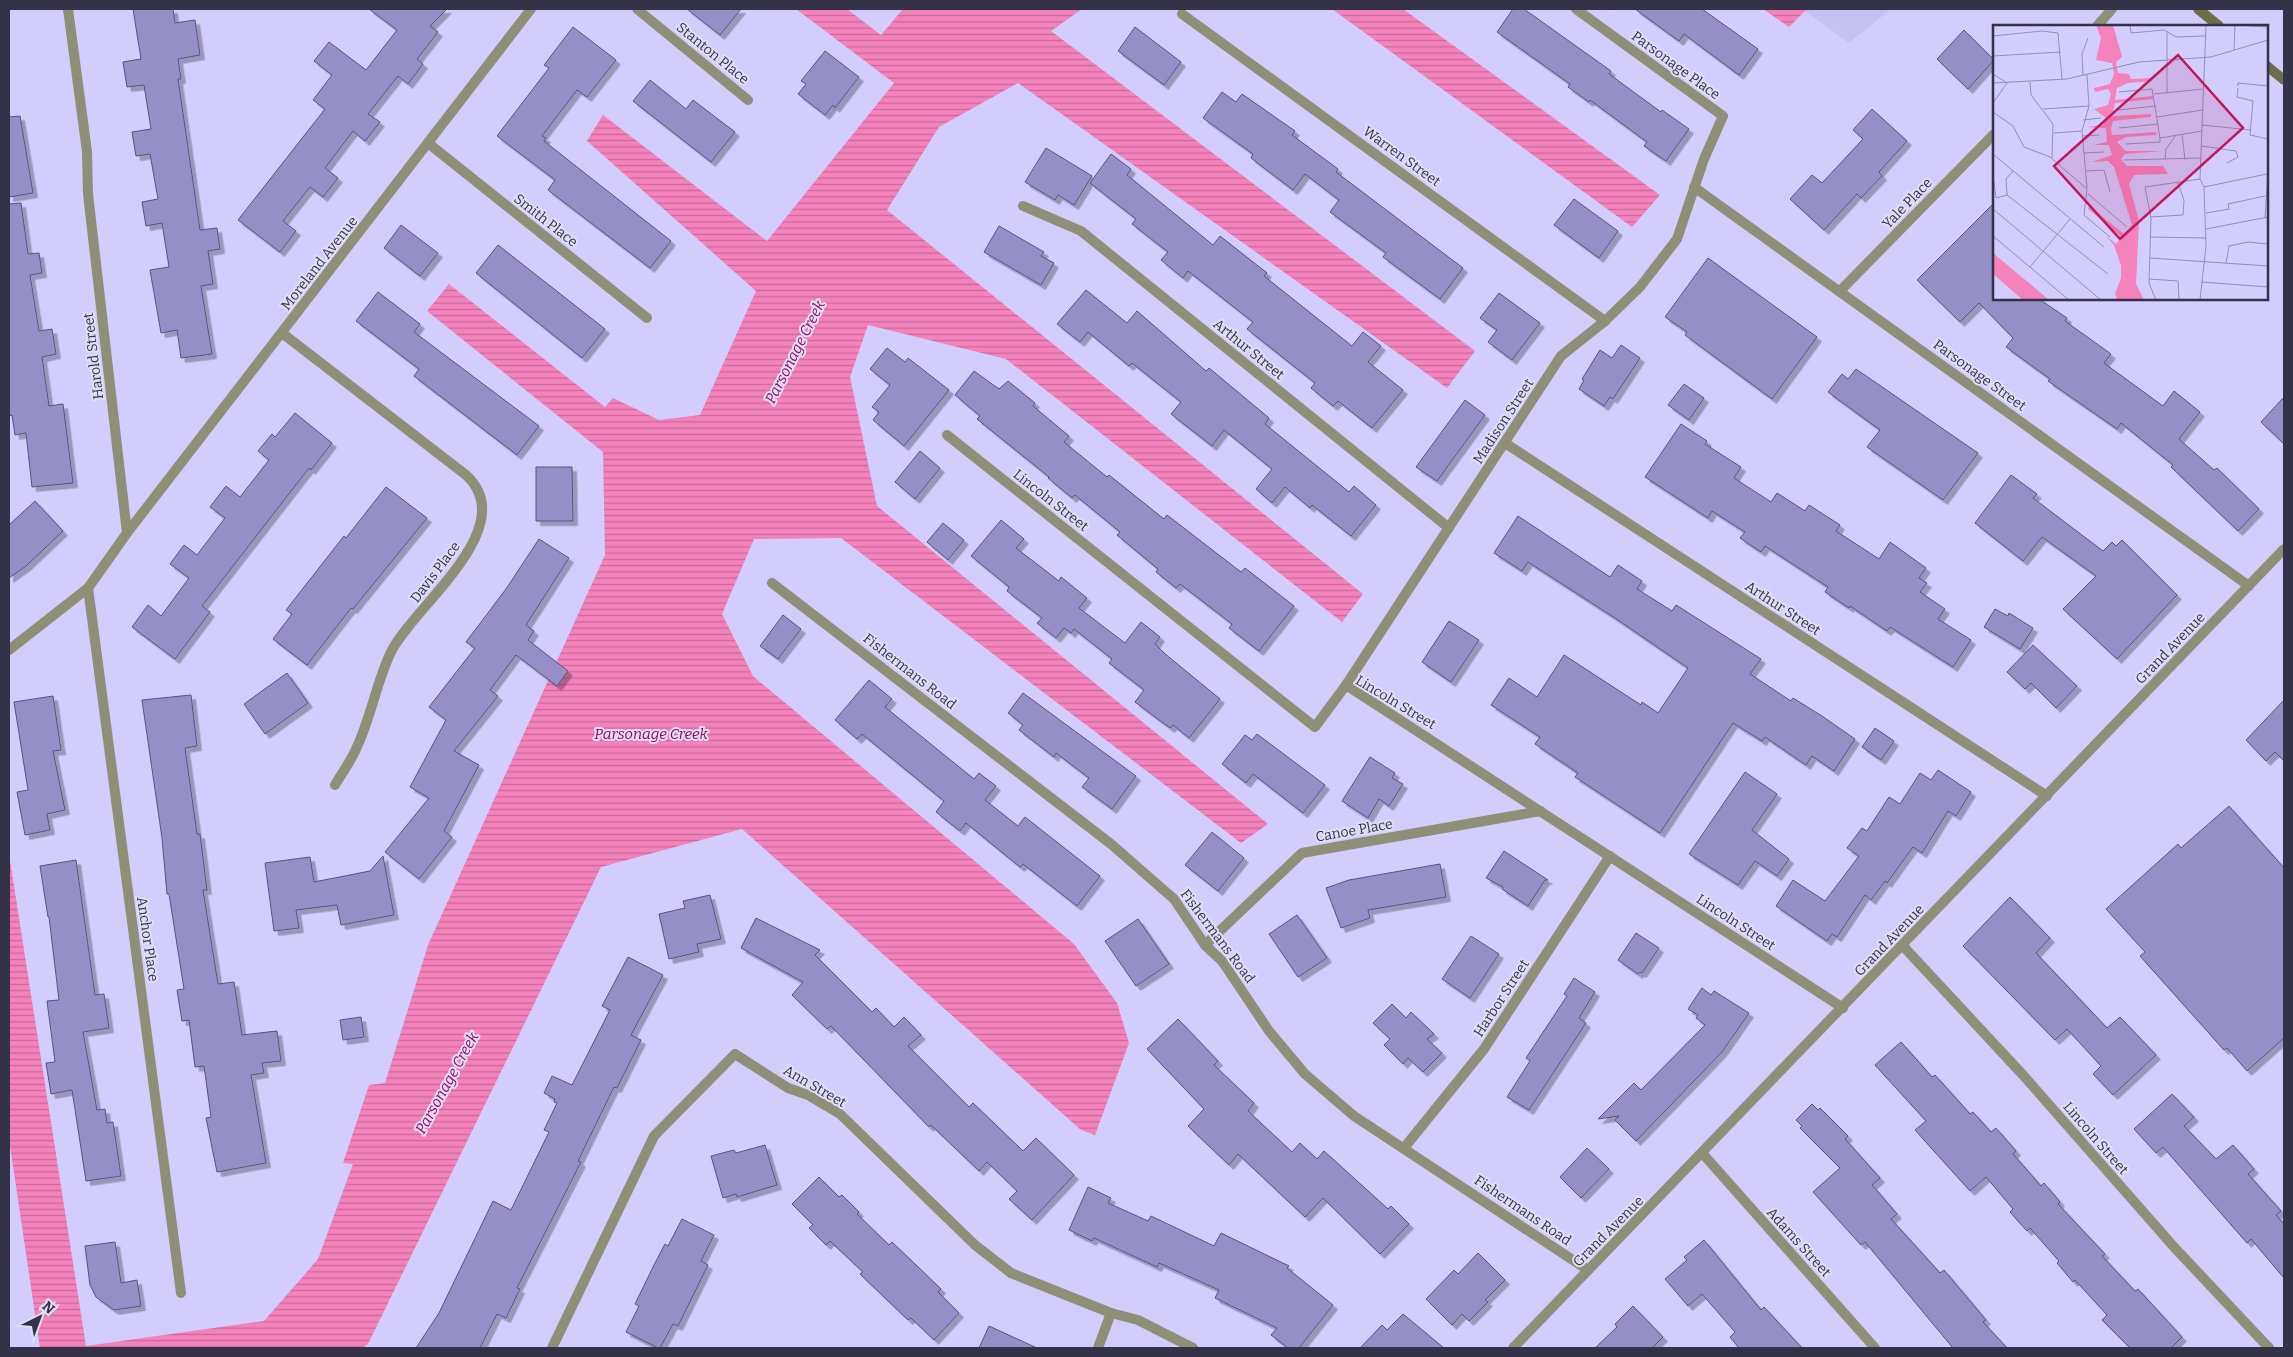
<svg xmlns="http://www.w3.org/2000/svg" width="2293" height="1357" font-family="Bitter,serif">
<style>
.built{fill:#c6c0f5}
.water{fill:url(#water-rules)}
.building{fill:#968fc7;stroke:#595184;filter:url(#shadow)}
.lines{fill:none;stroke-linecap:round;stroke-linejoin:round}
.minor{stroke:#8e8f76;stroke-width:10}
.tertiary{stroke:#8e8f76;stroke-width:10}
.secondary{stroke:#6d6e48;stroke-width:10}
.labels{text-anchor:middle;stroke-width:4;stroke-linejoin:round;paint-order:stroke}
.street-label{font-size:14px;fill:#343249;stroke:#e0def6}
.water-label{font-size:15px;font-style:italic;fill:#960563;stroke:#e0def6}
.inset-road{fill:none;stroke:#938fb5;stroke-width:1}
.view{fill:#c2185b;fill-opacity:0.15;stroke:#c2185b;stroke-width:2.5}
.inset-edge{fill:none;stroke:#343249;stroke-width:2.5}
</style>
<defs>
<pattern id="water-rules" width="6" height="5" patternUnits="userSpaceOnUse" patternTransform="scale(1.25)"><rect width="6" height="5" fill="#f482bc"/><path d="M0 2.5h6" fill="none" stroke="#c66b9b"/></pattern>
<filter id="shadow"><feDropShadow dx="4.5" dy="4.5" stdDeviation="0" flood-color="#0004"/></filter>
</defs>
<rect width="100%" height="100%" fill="#d2cdfd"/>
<path class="built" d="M1807,9h84l-42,34 -44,-32z"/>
<g class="water">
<path d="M796,9h51l34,26 22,-26h179l-31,22 424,320 -28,37 -429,-305 -79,44 -52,83 476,384 -21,28 -336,-263 -138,-34 -18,52 27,129 391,318 -27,19 -400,-305 -87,1 -32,75 31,62 321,268 43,59 12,40 -34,92 -14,-5 -339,-301 -141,38 -233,477 -5,4h-323l-31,-209v-285l77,492 178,-25 54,-62 35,-95 -10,-1 26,-78 16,-2 43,-138 177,-390 -2,-103 -176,-141 22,-27 156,123 8,-9 46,22 41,-5 56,-124 -169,-150 16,-26 164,126 127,-158z"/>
<path d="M1332,9h71l257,186 -28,32z"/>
<path d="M1763,9h44l-18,18z"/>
</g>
<g class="building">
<path d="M133,9h40l2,14 20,-3 5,35 -22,4 3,20h-3l22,151 17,-2 3,21 -12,2 5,33 -12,2 11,68 -31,4 -4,-28 -16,3 -11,-63 19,-3 -7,-44 -16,3 -4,-24 16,-3 -8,-45 -14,2 -4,-24 19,-3 -7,-44 -17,2 -4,-25 18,-3z"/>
<path d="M369,9h78l-17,17 8,6 -21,27 6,5 -15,20 -10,-8 -30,38 12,8 -15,19 -12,-10 -28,37 13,10 -15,19 -13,-10 -27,34 13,10 -16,21 -42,-32 87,-111 -12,-9 19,-25 -18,-14 15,-19 37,28 31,-40z"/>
<path d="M687,9h54l-21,26z"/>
<path d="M1513,9h11l87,62 -2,3 52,38 1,-2 27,19 -23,32 -22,-15 3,-4 -57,-42 -1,2 -21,-15 2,-3 -73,-52z"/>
<path d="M1635,9h67l56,40 -19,26 -55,-41 -5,7z"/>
<path d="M573,27l43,33 -29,37 -10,-7 -35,46 4,2 -2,3 127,100 -21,27 -102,-78 7,-10 -58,-44 52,-68 -5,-3z"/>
<path d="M1135,27l46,35 -17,23 -46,-34z"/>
<path d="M1964,30l30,30 -26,29 -31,-30z"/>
<path d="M825,51l34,26 -24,31 -2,-3 -8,10 -27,-21 8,-10 -5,-3z"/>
<path d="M650,80l36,29 7,-9 42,32 -24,30 -78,-61z"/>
<path d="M1222,92l14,10 6,-8 53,37 -3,4 46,34 -2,3 127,96 -23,31 -57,-42 3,-4 -56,-41 9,-12 -34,-26 -12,16 -42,-32 2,-4 -50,-36z"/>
<path d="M1872,109l35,32 -28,31 3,4 -21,22 -4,-4 -33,36 -34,-31 22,-24 10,8 41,-44 -10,-9z"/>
<path d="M20,116l13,77 -24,4v-80z"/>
<path d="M1046,148l46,28 -18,29 -16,-10 -3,5 -30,-18z"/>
<path d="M1111,154l20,15 -4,6 86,70 7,-9 47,37 -3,3 88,70 11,-14 18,14 -13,16 35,28 -31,38 -34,-27 -5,5 -22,-18 4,-5 -68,-54 6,-7 -65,-51 -5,7 -22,-18 7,-8 -36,-28 4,-5 -46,-36z"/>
<path d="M1574,199l44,32 -19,27 -45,-33z"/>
<path d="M21,203l7,51 11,-1 3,20 -12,2 9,56 13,-2 4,25 -14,3 7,49 14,-2 10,79 -41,4 -6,-54 -11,2 -3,-20 -3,1v-212z"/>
<path d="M1994,203v96h45l28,19 -2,3 46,33 -7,9 59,43 11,-15 26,21 -21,27 35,31 3,-2 42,41 -21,22 -67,-64 2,-2 -52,-42 -4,6 -69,-48 2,-2 -44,-32 7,-9 -34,-35 -19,19 -43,-42z"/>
<path d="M401,225l37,28 -18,23 -36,-28z"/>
<path d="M999,226l45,26 -3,4 13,7 -13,22 -57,-33z"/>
<path d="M498,245l107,84 -23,29 -106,-85z"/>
<path d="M1708,258l109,79 -45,62 -87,-64 2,-3 -22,-15z"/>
<path d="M1086,290l41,33 10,-12 69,60 3,-3 60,50 -4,6 84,68 5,-6 22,19 -25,31 -39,-31 -2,3 -25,-21 -13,16 -16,-14 16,-20 -48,-39 -12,16 -41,-32 10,-12 -49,-39 -3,3 -41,-34 -8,10 -23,-18z"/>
<path d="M378,292l42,32 -6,8 125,94 -22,29 -103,-79 5,-7 -63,-48z"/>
<path d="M1499,293l41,30 -28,37 -24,-18 9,-12 -17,-12z"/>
<path d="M1621,345l19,13 -27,41 -3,-2 -6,9 -25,-17 5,-9 -2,-1 18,-29 12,8z"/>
<path d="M887,348l18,14 3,-4 41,32 -45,56 -31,-26 6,-8 -7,-5 18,-22 -20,-16z"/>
<path d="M1856,369l122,84 -35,47 -76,-53 13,-17 -52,-38 14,-18 6,5z"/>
<path d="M974,371l25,18 9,-8 27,22 -2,3 36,30 -5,6 43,35 2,-2 55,44 3,-4 74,57 4,-4 49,38 -35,45 -30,-23 3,-4 -52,-40 -4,4 -20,-16 2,-3 -41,-34 3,-3 -45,-37 -3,3 -24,-20 1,-1 -72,-58 3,-3 -25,-21z"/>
<path d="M1684,384l20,14 -15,22 -21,-15z"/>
<path d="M2284,397v47l-23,-22z"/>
<path d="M1465,400l20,15 -48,66 -21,-14z"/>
<path d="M295,413l37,30 -21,27 -2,-2 -107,138 8,6 -35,47 -43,-32 16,-22 13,11 28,-38 -19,-14 14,-19 13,10 28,-37 -15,-11 16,-21 14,11 29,-37 -11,-9 14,-17 3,3z"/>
<path d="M1681,424l26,17 -2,3 36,23 -7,11 37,24 6,-9 28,18 4,-6 31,20 -4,6 43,28 11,-17 36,26 -7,10 8,5 -7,9 25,17 -7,10 33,21 -18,27 -63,-40 -3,4 -37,-25 -1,2 -24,-16 3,-5 -63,-41 -4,6 -21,-14 5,-6 -33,-21 -4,7 -63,-41z"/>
<path d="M920,451l20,17 -25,31 -20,-17z"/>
<path d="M536,467h36l1,54h-37z"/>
<path d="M2011,475l26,19 -4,4 70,53 9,-9 4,4 6,-6 55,55 -60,64 -54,-50 33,-33 -54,-39 -19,24 -48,-38z"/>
<path d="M386,487l41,31 -74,91 -2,-1 -44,57 -34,-26 19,-25 -6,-4 58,-74 2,2z"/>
<path d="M35,501l28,30 -37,35 -17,12v-53z"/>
<path d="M1518,516l92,61 8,-12 24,16 -5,8 35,22 4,-6 85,54 -11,15 41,27 2,-3 29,18 33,23 -21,32 -22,-15 -6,9 -41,-28 -3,4 -29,-18 -73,110 -85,-56 3,-4 -43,-29 5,-7 -49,-32 18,-27 28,19 27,-42 77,50 1,-3 16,11 30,-45 -73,-50 -87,-56 -6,9 -28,-18z"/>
<path d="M1001,520l23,19 -8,9 43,33 2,-4 26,21 -8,10 46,35 16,-21 19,15 -5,7 9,9 56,46 -31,39 -16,-13 -3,3 -35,-26 9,-12 -35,-27 3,-4 -38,-30 -3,4 -7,-5 -8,10 -19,-15 5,-5 -35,-27 2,-4 -38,-31z"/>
<path d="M943,523l21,17 -16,20 -21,-18z"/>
<path d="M539,539l30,19 -43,67 8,6 -6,9 40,31 -11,15 -41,-31 -26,35 8,6 -44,55 25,14 -35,66 8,6 -33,42 -34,-27 44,-54 -19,-11 36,-67 -17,-13 46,-59 -9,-6 40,-53z"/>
<path d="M1995,609l13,7 1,-3 24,15 -13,21 -36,-22z"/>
<path d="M783,615l18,14 -23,30 -18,-13z"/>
<path d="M1449,621l30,19 -28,42 -29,-20z"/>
<path d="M2033,645l44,41 -21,22 -25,-25 -6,6 -18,-17z"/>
<path d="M287,673l21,30 -43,31 -21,-30z"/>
<path d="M869,680l23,19 -7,8 89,72 5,-6 17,13 -11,14 33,26 7,-9 75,59 -23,30 -54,-42 -3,3 -54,-44 -6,8 -24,-19 8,-11 -82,-67 -5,5 -22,-19z"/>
<path d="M1023,693l113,83 -24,33 -30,-22 7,-9 -33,-25 -2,4 -35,-27 4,-5 -15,-12z"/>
<path d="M191,695l6,51 -12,2 12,86h3l7,56h-4l15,94 16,-2 8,53 35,-4 4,30 -19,2 2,10 -13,2 15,88 -49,9 -11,-54 5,-1 -7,-51 -9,1 -6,-47 -7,1 -5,-31 7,-1 -15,-95h-2l-5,-56 -20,-138z"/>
<path d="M53,696l8,54 -8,1 12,59 -18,4 3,16 -25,5 -8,-43 11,-2 -14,-88z"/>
<path d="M2284,700v61l-9,-9 -9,9 -20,-21z"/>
<path d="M1875,728l19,13 -13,19 -19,-13z"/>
<path d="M1257,734l68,51 -22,28 -50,-39 -7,9 -24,-19 23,-29 7,5z"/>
<path d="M1370,757l25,16 -3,5 11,6 -14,22 -10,-7 -11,19 -26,-17z"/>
<path d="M1938,770l33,22 -15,24 -8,-5 -26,42 -9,-6 -26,36 -2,-2 -14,19 -6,-5 -28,42 -5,-3 -5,7 -51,-35 17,-26 32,21 34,-45 -12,-8 15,-20 5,3 22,-34 11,7 20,-31 11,7z"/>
<path d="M1745,772l32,22 -25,36 37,29 -12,17 -22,-15 -17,24 -49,-31z"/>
<path d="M2229,806l55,62v170l-37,33 -20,-23 -3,2 -84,-94 5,-4 -39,-43 72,-65 3,4z"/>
<path d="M1212,832l32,26 -26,33 -33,-26z"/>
<path d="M1504,851l44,29h-3l-17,26 -26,-17 1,-2 -17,-9z"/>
<path d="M383,856l11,59 -53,10 -4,-20 -41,5 3,18 -25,3 -9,-68 45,-6 4,25 56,-11z"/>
<path d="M76,860l19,135 9,-1 5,34 -26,4 14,78 8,-1 2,14 6,-1 8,54 -35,5 -14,-91 -21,4 -5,-31 9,-1 -8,-61 12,-1 -10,-83h-1l-8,-51z"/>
<path d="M1440,864l6,33 -78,13 2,8 -29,10 -15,-40 23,-8z"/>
<path d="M710,895l11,44 -24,5 2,8 -30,7 -10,-45 26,-6 -2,-7z"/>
<path d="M2010,897l40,41 -14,15 71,75 13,-11 36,38 -43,40 -20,-21 8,-8 -34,-37 -12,11 -92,-94z"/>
<path d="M1297,915l30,43 -29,19 -29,-43z"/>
<path d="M756,918l64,32 -5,5 57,57 4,-4 18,19 10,-10 17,18 -13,11 61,61 4,-4 50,48 13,-13 38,37 -42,45 -23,-21 8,-8 -30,-29 -8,9 -48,-46 -2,2 -98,-101 -4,3 -35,-34 11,-13 -62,-34z"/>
<path d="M1138,919l31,45 -33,22 -31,-45z"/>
<path d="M1636,933l23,15 -17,25 -2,-1 -2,2 -20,-14z"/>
<path d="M1471,936l28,18 -29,44 -28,-19z"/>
<path d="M628,957l35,18 -32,60 10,5 -24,48 -3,-1 -36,74 3,1 -64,126 3,1 -14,29 -9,-4 -17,34h-64l23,-35 54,-112 18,9 38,-78 -5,-2 13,-27 -3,-1 1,-3 -11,-6 8,-17 20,9 38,-75 -8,-4z"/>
<path d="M1574,978l21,14 -16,26 7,5 -57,87 -22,-13 23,-36 -4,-3 41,-62 -3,-2z"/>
<path d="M1702,988l9,7 3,-4 35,22 -27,39 -86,89 -21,-21 4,-4 -21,3 36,-36 7,7 64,-65 -9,-7 2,-3 -10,-6z"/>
<path d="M1392,1004l14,14 5,-6 23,22 -7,5 15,14 -19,19 -15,-14 -5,6 -19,-19 6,-6 -17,-16z"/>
<path d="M361,1017l3,20 -21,3 -3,-20z"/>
<path d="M1178,1019l40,42 -4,4 40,38 -6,8 44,41 8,-9 17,16 7,-8 64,58 3,-3 18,18 -29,30 -57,-56 -18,19 -67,-63 -9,11 -41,-39 16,-17 -57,-60z"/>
<path d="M1901,1042l31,35 3,-2 35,39 3,-2 18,20 5,-4 20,23 -3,3 28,32 3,-3 16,19 -2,2 47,50 -3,2 33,35 3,-2 44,48 -11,11h-41l-28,-28 5,-5 -32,-35 -2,2 -16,-19 2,-2 -29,-33 -3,3 -17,-19 3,-3 -27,-32 -16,14 -55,-61 11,-9 -51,-56z"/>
<path d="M2172,1094l22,23 -10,9 32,33 17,-14 21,24 -6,5 33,37 -5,4 8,9v54l-33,-39 -4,4 -84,-96 -7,6 -22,-24z"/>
<path d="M1812,1104l6,6 2,-2 28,28 -3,3 35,39 -8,7 25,29 -6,5 49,54 4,-3 42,50 -3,2 24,26h-54l-88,-106 -4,3 -48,-53 27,-24 -40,-40 2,-2 -6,-6z"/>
<path d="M765,1145l12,40 -40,12 -1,-3 -13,4 -12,-42 23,-6 2,3z"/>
<path d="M1587,1148l22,21 -28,29 -21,-21z"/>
<path d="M819,1177l20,20 3,-2 17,17 -2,2 32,31 3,-3 49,47 -3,3 21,21 -25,27 -23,-22 -3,2 -48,-46 3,-2 -33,-31 -4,4 -17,-17 4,-3 -21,-21z"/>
<path d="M1088,1187l23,11 -3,5 40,18 3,-5 63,30 7,-13 68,33 -2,2 46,37 -34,43h-11l-17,-13 6,-7 -62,-30 4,-8 -60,-27 -2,4 -63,-29 -2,3 -23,-11z"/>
<path d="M682,1219l32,16 -13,26 7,4 -30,61 -5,-2 -13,24h-2l-32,-16 13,-26 -4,-2 19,-39 11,-21 3,2z"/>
<path d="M1704,1240l57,70 3,-3 38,41h-63l-9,-11 5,-5 -33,-38 -14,12 -23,-27 22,-19 -3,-3z"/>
<path d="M115,1242l6,41 16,-3 4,26 -27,4 -18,-13 -6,-12 -5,-39z"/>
<path d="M1478,1253l27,27 -20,20 3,2 -19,19 -7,-7 -10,11 -26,-26 28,-29 4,4z"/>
<path d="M1633,1306l30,31 -11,11h-57l22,-21 -2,-3z"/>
<path d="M1403,1314l41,34h-84l22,-23 5,5z"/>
<path d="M989,1326l48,22h-58z"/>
</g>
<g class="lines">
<g class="minor">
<path d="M637,9l111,91"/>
<path d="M1182,14l423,307"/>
<path d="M2097,26l15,-17"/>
<path d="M428,143l219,175"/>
<path d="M1694,187l555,399"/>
<path d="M1023,206l58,25 368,297"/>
<path d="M1840,291l154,-157"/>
<path d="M282,333l184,142c57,52 -53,132 -75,177 -15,31 -20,66 -35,97 -5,12 -14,24 -21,36"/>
<path d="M947,435l368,292 31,-42 215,-329 44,-35 35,-34 37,-48 27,-80 19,-43 -147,-107"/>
<path d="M1505,443l542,353"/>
<path d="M127,533l404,-524"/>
<path d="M772,583l339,261 63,55 31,46 17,16 47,70 36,43 49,42 234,154"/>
<path d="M88,588l93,705"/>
<path d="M9,650l79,-62 39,-55 -39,-339 -1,-42 -19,-143"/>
<path d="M1346,685l497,323"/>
<path d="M1205,945l97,-92 239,-42"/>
<path d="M1903,946l120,129 151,172 95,101"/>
<path d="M1404,1148l80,-99 126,-193"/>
<path d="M1703,1154l172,194"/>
<path d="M552,1348l102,-212 81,-82 53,34 20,7 32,19 135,131 36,28 100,40 27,7 55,28"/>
<path d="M1098,1348l13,-35"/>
</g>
<path class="tertiary" d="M1513,1348l771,-799"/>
<g class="secondary">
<path d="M2198,9l21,17"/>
<path d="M2267,66l17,14"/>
</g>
</g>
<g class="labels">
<g class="street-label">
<text transform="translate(713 53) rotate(39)" y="5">Stanton Place</text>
<text transform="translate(1676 65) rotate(36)" y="5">Parsonage Place</text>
<text transform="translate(1402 156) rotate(36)" y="5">Warren Street</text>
<text transform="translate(1907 203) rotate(-46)" y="5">Yale Place</text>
<text transform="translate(546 220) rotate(38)" y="5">Smith Place</text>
<text transform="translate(319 263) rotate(-52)" y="5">Moreland Avenue</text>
<text transform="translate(1249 349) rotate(39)" y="5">Arthur Street</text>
<text transform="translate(93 356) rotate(-97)" y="5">Harold Street</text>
<text transform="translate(1980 375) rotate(36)" y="5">Parsonage Street</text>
<text transform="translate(1503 421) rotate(-57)" y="5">Madison Street</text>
<text transform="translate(1051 500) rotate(38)" y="5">Lincoln Street</text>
<text transform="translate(435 572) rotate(-53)" y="5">Davis Place</text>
<text transform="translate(1783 608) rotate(33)" y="5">Arthur Street</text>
<text transform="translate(2170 648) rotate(-46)" y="5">Grand Avenue</text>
<text transform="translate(910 671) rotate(38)" y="5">Fishermans Road</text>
<text transform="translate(1396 702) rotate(31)" y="5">Lincoln Street</text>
<text transform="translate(1354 830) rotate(-10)" y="5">Canoe Place</text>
<text transform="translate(1736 922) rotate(33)" y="5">Lincoln Street</text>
<text transform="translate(1218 936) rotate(53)" y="5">Fishermans Road</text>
<text transform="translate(148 939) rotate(82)" y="5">Anchor Place</text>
<text transform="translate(1889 940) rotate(-46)" y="5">Grand Avenue</text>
<text transform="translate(1501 998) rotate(-57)" y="5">Harbor Street</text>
<text transform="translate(815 1086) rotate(30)" y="5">Ann Street</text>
<text transform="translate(2096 1138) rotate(49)" y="5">Lincoln Street</text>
<text transform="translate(1523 1210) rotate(34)" y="5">Fishermans Road</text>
<text transform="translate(1608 1231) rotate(-45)" y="5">Grand Avenue</text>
<text transform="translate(1799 1242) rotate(48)" y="5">Adams Street</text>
</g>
<g class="water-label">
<text transform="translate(795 352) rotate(-63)" y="5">Parsonage Creek</text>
<text x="651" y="739">Parsonage Creek</text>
<text transform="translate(447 1083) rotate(-61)" y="5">Parsonage Creek</text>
</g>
</g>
<g transform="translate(1993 25)">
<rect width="275" height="275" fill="#d2cdfd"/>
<path d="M103,0h17l9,32 -6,5 2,11 11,1 2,5 21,-1v3l-24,2 -11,5 -2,12 38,-4v3l-38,4 -3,13 39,-2v3l-38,4 -2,7 1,7 44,-3 1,3 -31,2 -9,5 9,9h36l-37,3 -4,5 6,7h36l5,8 -34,1 -5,9 10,37 -3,63 8,16h-26l-3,-6 6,-16v-13l-7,-20 -8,-9 10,8 6,-7 -34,-28 1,-3 35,28 8,-9 -18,-58 -6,-6 -16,1 20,-7 -3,-10h-16l14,-3 -1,-14 -20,-1 17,-2 3,-7 -12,-9 14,-4 3,-11 -3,-5 -13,3 -1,-4 16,-4 4,-10 -2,-11 -16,-3 5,-22zM0,228l42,35 14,12h-26l-30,-26z" fill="#f482bc"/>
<path class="inset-road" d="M137,0l1,8 33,-3 12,7 29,-1M244,0l31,2M174,6v62M0,11l49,-5 16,2 4,46M241,25l1,-25M0,31l68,-4M0,49l14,9 -14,20M90,51l-1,-22 6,-16M37,57l1,13 22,29 -1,34M0,58l74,-4 72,-17 72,-5 57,-17M245,61v-3l30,3M245,63l-1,9 16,4 -3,34 18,4M126,67l33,-3 8,49M161,69l49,-5M50,84l46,-3M125,85l38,-4M0,87l20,14 11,21 26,10 37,32 -3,26 26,22M164,92l46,-7M90,95l18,-2M209,100l49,5M126,103l39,-4M61,108l28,-2M189,109l3,26M90,111l16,-1M133,119l34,-2v-4l42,-7M209,121l34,5 2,6 -11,6M91,128l20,-1M0,129l111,93M172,134l1,-10 10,-14M131,135l77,-2M92,146l19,-1 6,22M1,157l2,16 11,-3M211,162l63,-13M94,163l-5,-57 7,-25 -2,-31M95,169l39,33M14,170l101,79M14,170l-1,-16 7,-8M0,184l108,91M213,188l23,-4 -1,-5 37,-8M157,192l33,-2 1,-15 -6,-17M272,193l3,-48M213,204l62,-12M0,211l76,64M157,212l56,1M157,233l118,8M233,238l3,-17 19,-4 20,2M37,242l40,-48M156,254l29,2 1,19M209,257l66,5M163,275l-7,-17 2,-65 -6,-31 55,-8M207,275l6,-54 -2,-59 -4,-8 6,-154"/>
<path class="view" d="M185,30l65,73 -123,111 -66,-73z"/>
<rect width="275" height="275" class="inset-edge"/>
</g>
<rect width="2293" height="1357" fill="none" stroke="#343249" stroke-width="20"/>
<g transform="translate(40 1317) rotate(42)" stroke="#e0def6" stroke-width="4" paint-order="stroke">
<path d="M0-4L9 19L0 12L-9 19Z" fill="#343249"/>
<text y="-8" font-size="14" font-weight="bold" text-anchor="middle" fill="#343249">N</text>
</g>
</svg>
